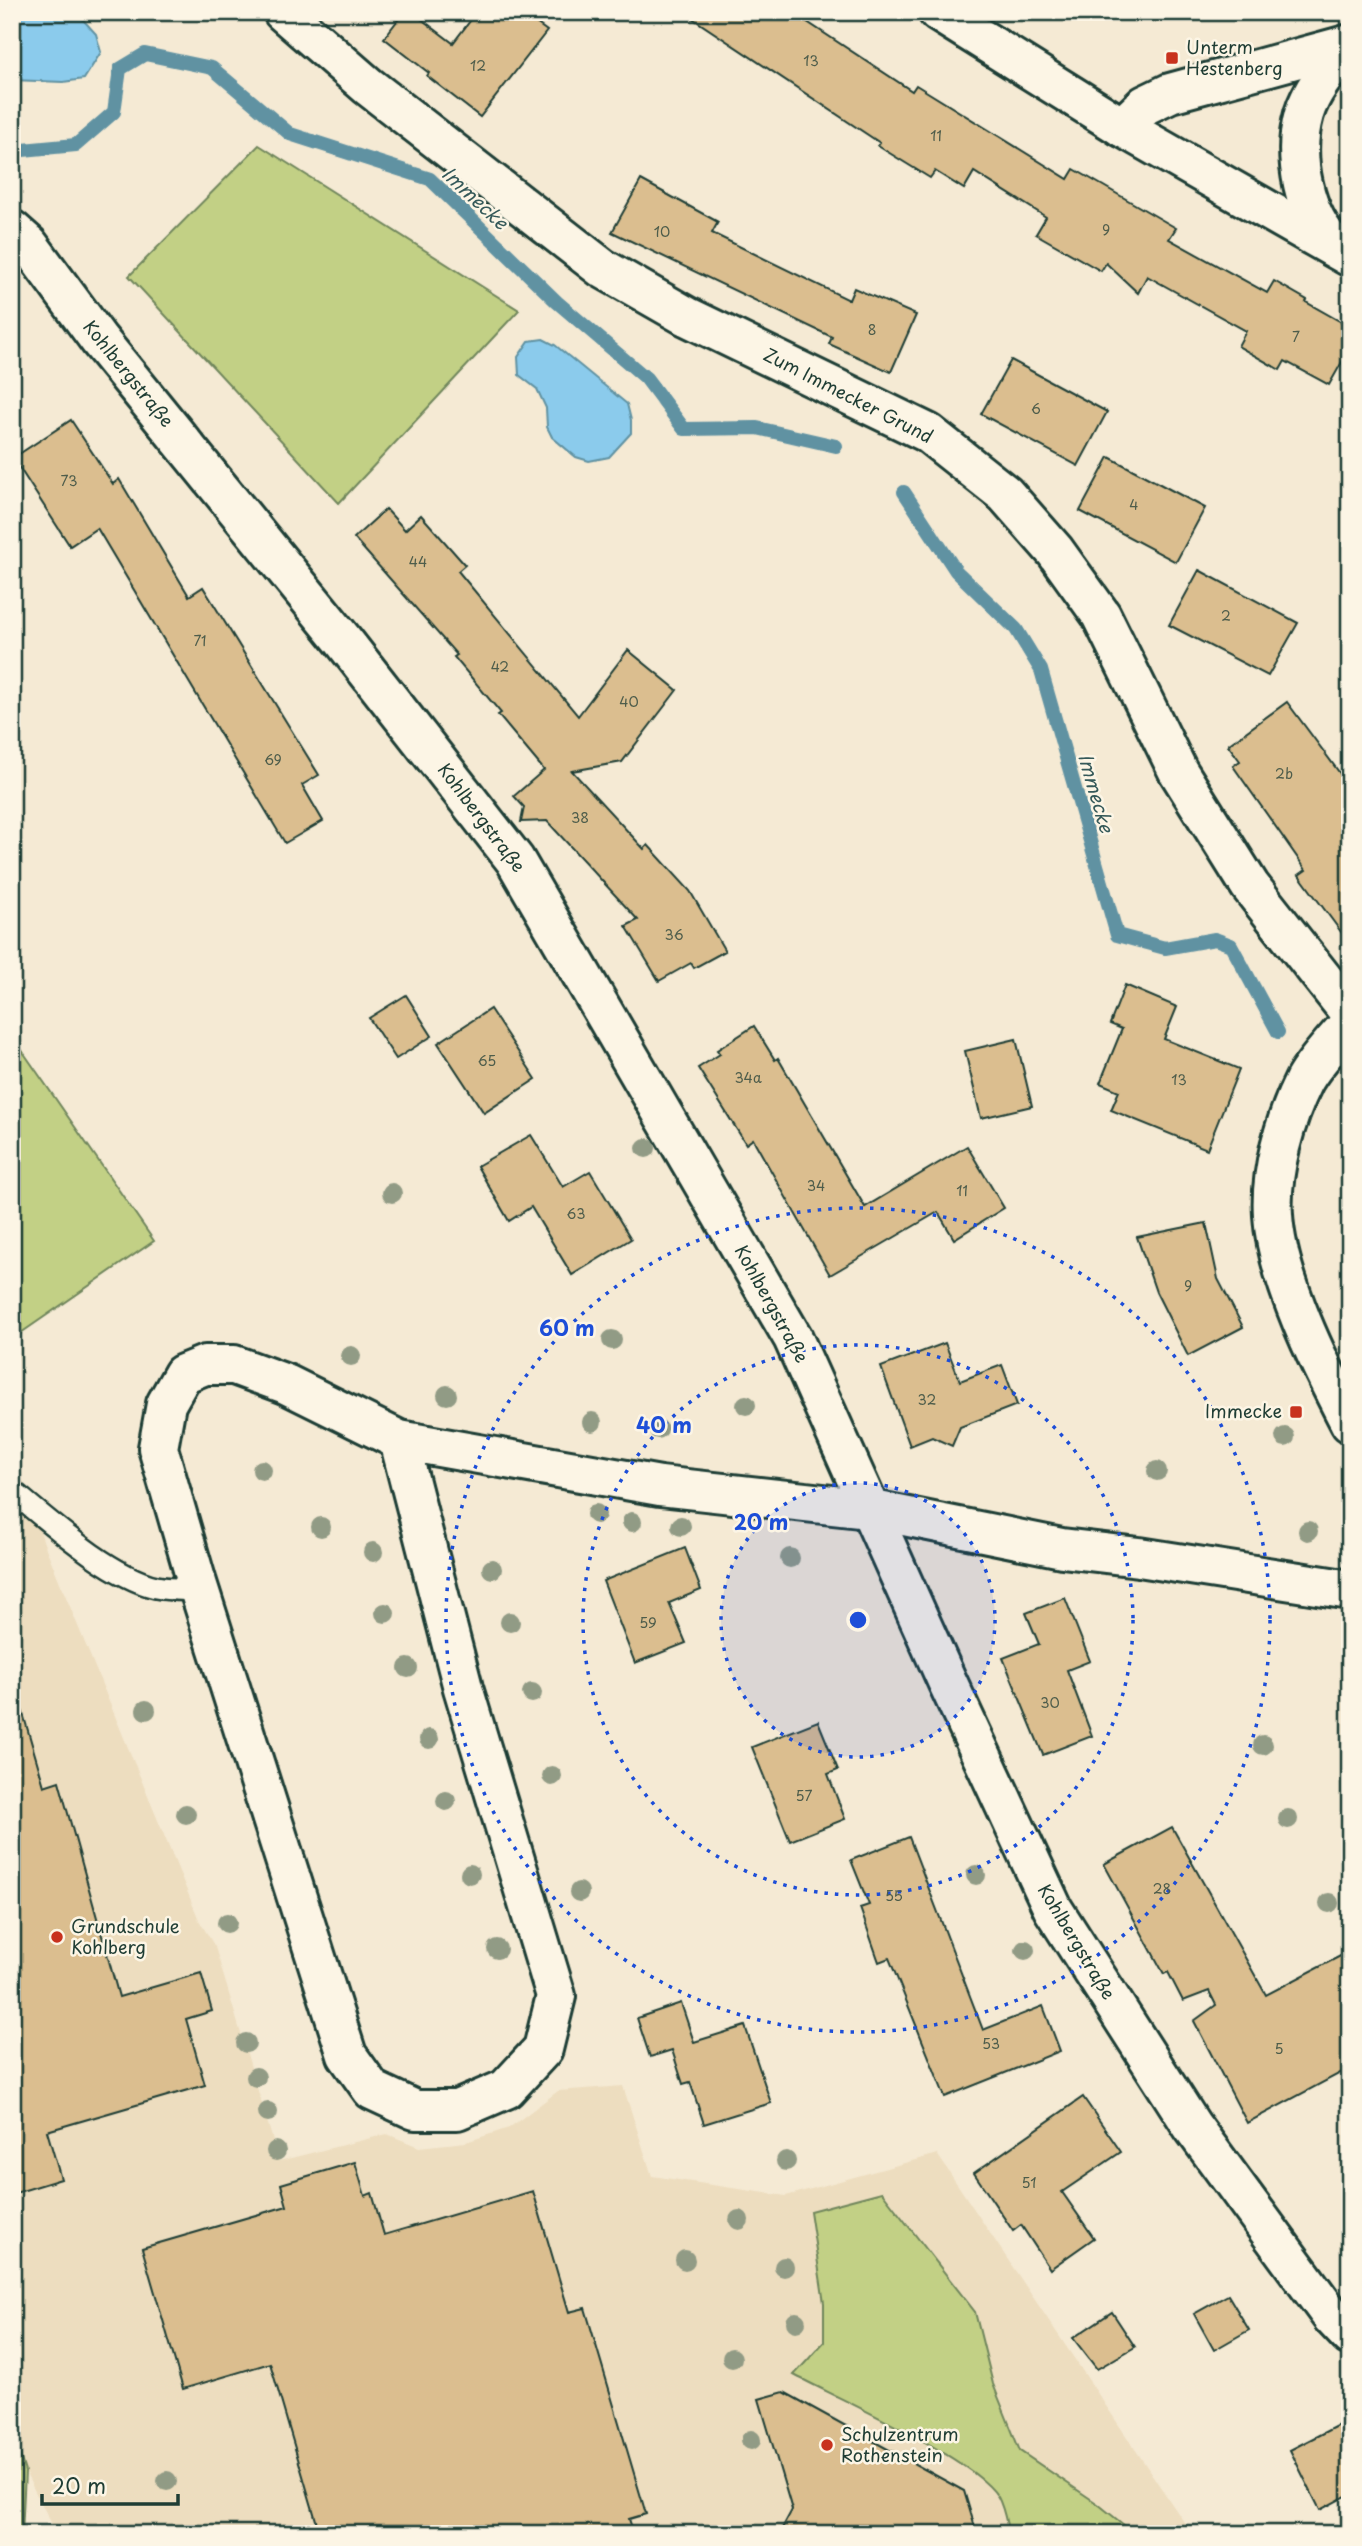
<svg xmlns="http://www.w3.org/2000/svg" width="1362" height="2546" font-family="'Playpen Sans',sans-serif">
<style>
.built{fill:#edddbf}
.green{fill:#c2d085;stroke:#70865c;stroke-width:2}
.water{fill:#8bcbec;stroke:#6092a2;stroke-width:2}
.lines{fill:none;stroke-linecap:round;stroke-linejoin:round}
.stream{stroke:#6092a2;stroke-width:14}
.building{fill:#dbbe8f;stroke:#1f3d34;stroke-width:2}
.lane-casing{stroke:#1f3d34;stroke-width:26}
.street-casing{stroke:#1f3d34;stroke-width:44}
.lane{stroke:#fcf5e5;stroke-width:21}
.street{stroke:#fcf5e5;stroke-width:38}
.tree{fill:#919b85}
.ring{fill:none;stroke:#1d4ed8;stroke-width:3.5;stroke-dasharray:3.5 7}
.poi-dot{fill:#c8321e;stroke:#fcf5e5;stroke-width:2.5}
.labels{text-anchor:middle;stroke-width:5;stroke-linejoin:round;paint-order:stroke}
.number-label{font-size:14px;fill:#4e5d4b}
.poi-label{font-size:18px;fill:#1f3d34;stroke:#fcf5e5;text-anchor:start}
.street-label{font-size:18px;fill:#1f3d34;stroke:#fcf5e5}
.water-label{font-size:19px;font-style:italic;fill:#355959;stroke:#fcf5e5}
.centre{fill:#1d4ed8;stroke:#fcf5e5;stroke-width:3.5}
.ring-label{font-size:21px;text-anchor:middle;font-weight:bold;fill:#1d4ed8;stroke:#fcf5e5;stroke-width:5;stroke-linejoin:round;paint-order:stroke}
</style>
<rect width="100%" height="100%" fill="#f5ead4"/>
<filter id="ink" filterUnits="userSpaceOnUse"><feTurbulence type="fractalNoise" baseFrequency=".0143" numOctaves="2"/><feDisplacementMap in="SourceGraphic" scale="14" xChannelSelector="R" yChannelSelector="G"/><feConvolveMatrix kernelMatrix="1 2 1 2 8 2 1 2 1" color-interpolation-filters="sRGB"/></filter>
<g filter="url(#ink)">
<path class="built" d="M12,1448l33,98 154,374 16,27 64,214 108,-27 32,13 47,-5 43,-14 49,-37 65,-5 29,90 134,20 151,-42 255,380h-1135l-32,-62 -13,-42z"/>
<g class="green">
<path d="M259,145l260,165 -180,193 -210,-227z"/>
<path d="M12,1036l142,205 -136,94 -6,77z"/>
<path d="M882,2192l93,120 18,72 27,67 78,53 37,30h-126c-3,-12 -5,-26 -11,-37 -23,-38 -160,-99 -204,-122l30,-33v-39l-14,-92z"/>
<path d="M12,2430l13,42 -3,62h-10z"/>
</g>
<g class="water">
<path d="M12,12h64l20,22 5,18 -17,27 -21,3 -51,-2z"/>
<path d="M543,339l12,6 72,59 4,16v13l-22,24 -20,4 -13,-4 -24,-20 -5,-10 -1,-19 -9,-19 -18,-14 -1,-18 11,-16z"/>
</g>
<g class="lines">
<g class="stream">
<path d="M12,151l64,-6 38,-33 6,-43 25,-15 67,14 78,66 140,45 127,123 89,76 38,51 73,-1 79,18"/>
<path d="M904,492l52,79 60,58 25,41 76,265 48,13 50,-9 16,6 47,87"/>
</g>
</g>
<g class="building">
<path d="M404,12h8l41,31 24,-31h44l26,19 -67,86 -53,-41 2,-3 -45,-35z"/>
<path d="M683,12h109l120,79 4,-6 152,94 6,-10 102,59 -7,11 98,54 7,-12 33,19 -1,2 44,25v21l-21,37 -44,-24 -5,9 -42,-24 8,-15 -99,-55 -9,17 -32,-30 -5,8 -65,-37 10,-17 -72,-45 -10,17 -29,-18 -5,7 -52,-32 2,-3z"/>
<path d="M641,180l77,42 -6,11 137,67 5,-12 62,27 -25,57 -62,-28 3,-7 -220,-105z"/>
<path d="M1011,360l96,52 -29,54 -97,-52z"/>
<path d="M71,420l42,64 6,-5 70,117 14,-9 116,188 -17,10 21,36 -38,22 -188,-315 -27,18 -57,-88z"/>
<path d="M1109,457l96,51 -29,54 -96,-51z"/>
<path d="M386,509l19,21 16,-15 44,50 -7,6 120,145 50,-66 49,40 -55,72 -50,9 72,78 4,-4 42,46 35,60 -31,17 -3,-5 -32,18 -33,-55 12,-6 -91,-99 -26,1 3,-15 -10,-11 30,-26 -46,-55 3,-2 -47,-56 3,-2 -103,-117z"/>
<path d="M1199,570l99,53 -30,53 -99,-51z"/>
<path d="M1287,702l63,85v157l-51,-69 7,-5 -73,-104 7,-5 -12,-16z"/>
<path d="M1125,985l52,22 -13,32 75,30 -32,80 -96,-39 8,-19 -19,-8 22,-54 -12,-5z"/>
<path d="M406,995l26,41 -36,23 -27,-41z"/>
<path d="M490,1009l46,70 -52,34 -46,-70z"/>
<path d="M754,1026l21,34 3,-2 87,149 102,-61 37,62 -50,31 -16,-27 -108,63 -77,-136 -7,5 -48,-76 22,-14 -3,-4z"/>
<path d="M1016,1039l16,67 -51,12 -16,-67z"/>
<path d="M531,1135l32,52 27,-16 41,68 -59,36 -41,-68 -22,14 -32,-55z"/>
<path d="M1206,1223l12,56 25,48 -55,29 -32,-64 -19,-55z"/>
<path d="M945,1343l15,38 42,-16 15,40 -57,22 -8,19 -20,-9 -22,9 -29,-79z"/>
<path d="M685,1548l16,42 -32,13 17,40 -51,20 -32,-82z"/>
<path d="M1065,1598l25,63 -23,9 25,66 -49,19 -40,-97 36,-14 -13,-31z"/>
<path d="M22,1710l22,76 15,-5 60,216 82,-24 11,38 -26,8 19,66 -158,46 14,48 -49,15v-482z"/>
<path d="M818,1721l20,49 -10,4 17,45 -55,22 -38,-94z"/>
<path d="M1172,1827l94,168 84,-44v117l-103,55 -53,-102 22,-16 -7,-14 -26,10 -15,-29 -4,2 -60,-110z"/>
<path d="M909,1837l74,193 60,-24 17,45 -115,46 -56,-139 -10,4 -19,-54 9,-3 -18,-45z"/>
<path d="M681,2003l13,39 51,-16 26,77 -67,21 -14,-42 -7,2 -11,-34 -22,7 -13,-39z"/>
<path d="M1083,2097l38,55 -59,40 32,46 -44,31 -29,-44 -8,6 -39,-58z"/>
<path d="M355,2162l10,34 7,-3 12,42 149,-44 36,121 16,-4 61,206 -17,5 5,15h-314l-50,-171 -87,26 -41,-141 145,-42 -6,-22z"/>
<path d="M1228,2295l21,35 -35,20 -20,-36z"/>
<path d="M1112,2312l23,35 -38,22 -24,-31z"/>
<path d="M784,2392l180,99 13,43h-198l13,-24 -33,-111z"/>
<path d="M1350,2419v75l-30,16 -30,-60z"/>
</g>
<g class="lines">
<defs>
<path id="lane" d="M12,1491c38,31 97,85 144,96 14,3 30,2 44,3"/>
<g id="street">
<path d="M283,12l85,74 234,182 84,48 242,117 77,61 50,57 46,64 77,156 72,115 100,127"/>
<path d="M938,12l184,115 228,130"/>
<path d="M1122,127l23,-22 25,-12 180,-49"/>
<path d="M12,230l17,15 70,95 243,299 173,221 278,478 154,343 106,228 139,217 140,191 18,19"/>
<path d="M1336,247c-33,-31 -44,-91 -32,-133 8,-26 28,-48 45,-69"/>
<path d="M1350,1023c-15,18 -35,38 -46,58 -19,38 -34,91 -31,134 4,65 47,150 77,208"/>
<path d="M399,1440l64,248 93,308 -13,53 -37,40 -49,21h-42l-43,-20 -25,-35 -150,-472 -39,-135 8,-44 17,-30 22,-9h29l52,19 113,56 261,46 209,23 193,39 77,9 211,33"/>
</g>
</defs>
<use href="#lane" class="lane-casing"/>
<use href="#street" class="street-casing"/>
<use href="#lane" class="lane"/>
<use href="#street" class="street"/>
</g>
<g class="tree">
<circle cx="646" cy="1148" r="10"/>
<circle cx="392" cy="1193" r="10"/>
<circle cx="612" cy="1340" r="10"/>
<circle cx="351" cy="1356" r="10"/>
<circle cx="447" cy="1395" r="10"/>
<circle cx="746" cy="1405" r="10"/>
<circle cx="592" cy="1422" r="10"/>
<circle cx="658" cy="1429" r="10"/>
<circle cx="1285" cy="1437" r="10"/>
<circle cx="262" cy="1470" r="10"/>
<circle cx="1157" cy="1471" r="10"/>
<circle cx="596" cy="1514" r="10"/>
<circle cx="632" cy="1522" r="10"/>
<circle cx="681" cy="1526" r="10"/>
<circle cx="321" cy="1527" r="10"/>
<circle cx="1308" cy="1531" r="10"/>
<circle cx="373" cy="1552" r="10"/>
<circle cx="790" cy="1558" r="10"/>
<circle cx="492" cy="1569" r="10"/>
<circle cx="385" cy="1613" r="10"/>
<circle cx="510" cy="1622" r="10"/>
<circle cx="408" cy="1668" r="10"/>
<circle cx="532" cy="1693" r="10"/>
<circle cx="146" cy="1710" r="10"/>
<circle cx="429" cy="1739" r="10"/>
<circle cx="1263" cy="1745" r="10"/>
<circle cx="552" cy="1776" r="10"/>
<circle cx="446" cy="1801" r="10"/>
<circle cx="186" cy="1814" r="10"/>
<circle cx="1288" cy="1819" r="10"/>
<circle cx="470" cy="1874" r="10"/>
<circle cx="976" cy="1875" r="10"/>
<circle cx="579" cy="1892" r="10"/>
<circle cx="1329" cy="1903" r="10"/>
<circle cx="227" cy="1923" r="10"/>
<circle cx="497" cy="1949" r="10"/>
<circle cx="1025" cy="1950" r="10"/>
<circle cx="246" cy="2043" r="10"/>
<circle cx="256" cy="2077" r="10"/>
<circle cx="268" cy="2112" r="10"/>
<circle cx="276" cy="2151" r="10"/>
<circle cx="786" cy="2161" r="10"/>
<circle cx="739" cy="2220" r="10"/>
<circle cx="685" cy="2260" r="10"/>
<circle cx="784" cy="2267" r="10"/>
<circle cx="796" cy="2322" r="10"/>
<circle cx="732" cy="2358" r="10"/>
<circle cx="751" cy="2440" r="10"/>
<circle cx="167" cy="2481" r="10"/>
</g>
</g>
<circle cx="858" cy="1620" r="137" fill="#1d4ed8" fill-opacity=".12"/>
<g class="ring">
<circle cx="858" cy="1620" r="137"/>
<circle cx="858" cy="1620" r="275"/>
<circle cx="858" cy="1620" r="412"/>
</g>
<g class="poi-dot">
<rect x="1165" y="51" width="14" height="14" rx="3.5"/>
<rect x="1289" y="1405" width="14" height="14" rx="3.5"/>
<circle cx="57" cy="1937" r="7"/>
<circle cx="827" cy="2445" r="7"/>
</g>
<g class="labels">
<g class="number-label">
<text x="811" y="66">13</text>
<text x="478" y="71">12</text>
<text x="936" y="141">11</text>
<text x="1106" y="235">9</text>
<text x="662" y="237">10</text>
<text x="872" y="335">8</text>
<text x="1296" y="342">7</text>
<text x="1036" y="414">6</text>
<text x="69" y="486">73</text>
<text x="1134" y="510">4</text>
<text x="418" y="567">44</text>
<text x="1226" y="621">2</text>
<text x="200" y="646">71</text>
<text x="500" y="672">42</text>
<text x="629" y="707">40</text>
<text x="273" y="765">69</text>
<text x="1284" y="779">2b</text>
<text x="580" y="823">38</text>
<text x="674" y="940">36</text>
<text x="487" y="1066">65</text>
<text x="748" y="1083">34a</text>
<text x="1179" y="1085">13</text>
<text x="816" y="1191">34</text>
<text x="962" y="1196">11</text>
<text x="576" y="1219">63</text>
<text x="1188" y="1291">9</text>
<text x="927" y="1405">32</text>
<text x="648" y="1628">59</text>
<text x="1050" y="1708">30</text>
<text x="804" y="1801">57</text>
<text x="1162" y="1894">28</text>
<text x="894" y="1901">55</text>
<text x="991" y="2049">53</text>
<text x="1279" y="2054">5</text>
<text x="1029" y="2188">51</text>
</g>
<g class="poi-label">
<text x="1186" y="54">Unterm<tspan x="1186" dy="21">Hestenberg</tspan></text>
<text x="1282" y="1418" text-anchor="end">Immecke</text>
<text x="71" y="1933">Grundschule<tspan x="71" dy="21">Kohlberg</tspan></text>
<text x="841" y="2441">Schulzentrum<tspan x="841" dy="21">Rothenstein</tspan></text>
</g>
<g class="street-label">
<text transform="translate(128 374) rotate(51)" y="6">Kohlbergstraße</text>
<text transform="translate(848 396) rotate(27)" y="6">Zum Immecker Grund</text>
<text transform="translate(481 818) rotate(53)" y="6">Kohlbergstraße</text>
<text transform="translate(771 1304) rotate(61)" y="6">Kohlbergstraße</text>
<text transform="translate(1076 1942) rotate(59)" y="6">Kohlbergstraße</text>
</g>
<g class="water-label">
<text transform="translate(475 198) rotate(43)" y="7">Immecke</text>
<text transform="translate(1096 793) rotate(74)" y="7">Immecke</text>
</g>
</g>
<circle cx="858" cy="1620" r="10" class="centre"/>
<g class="ring-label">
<text x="567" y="1336">60 m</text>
<text x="664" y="1433">40 m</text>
<text x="761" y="1530">20 m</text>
</g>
<rect width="1362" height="2546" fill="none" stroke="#fcf5e5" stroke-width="42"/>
<rect x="21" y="21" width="1320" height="2504" fill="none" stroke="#1f3d34" stroke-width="2.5" filter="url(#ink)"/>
<path d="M42 2494v10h136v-10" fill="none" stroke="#1f3d34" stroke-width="3.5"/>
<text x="52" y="2494" font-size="21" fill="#1f3d34" stroke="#fcf5e5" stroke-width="5" paint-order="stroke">20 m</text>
</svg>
